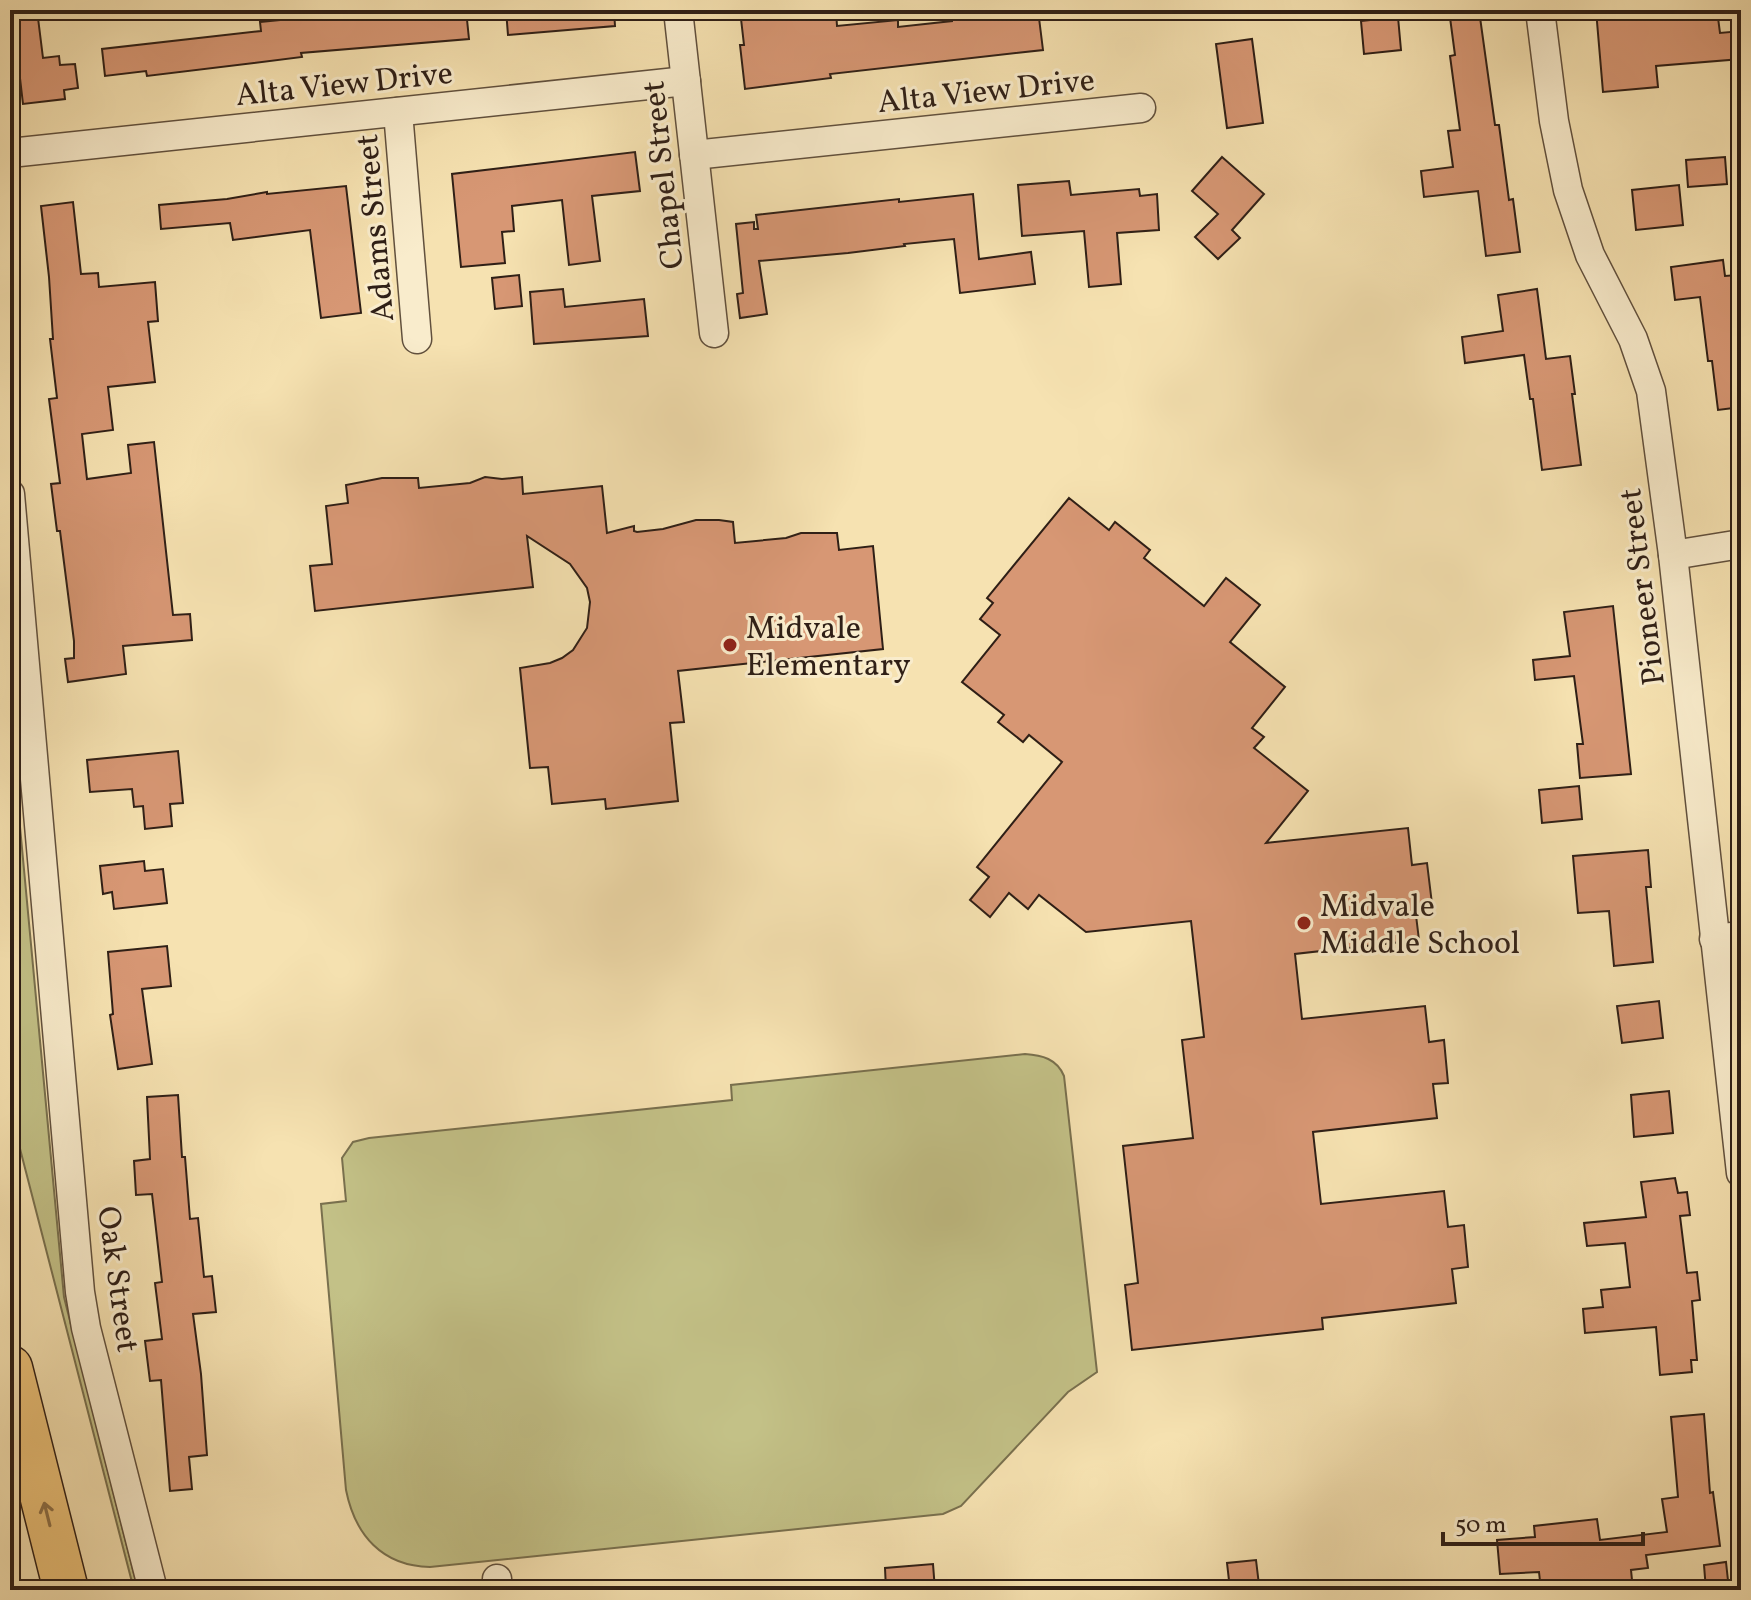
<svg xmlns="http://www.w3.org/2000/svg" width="1751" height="1600" font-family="Vollkorn,serif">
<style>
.green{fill:#c3c187;stroke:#79704e;stroke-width:2}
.building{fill:#d79774;stroke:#2f1f16;stroke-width:2}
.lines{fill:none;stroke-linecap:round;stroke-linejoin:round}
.street-casing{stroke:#61503d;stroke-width:31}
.highway-casing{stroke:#2f1f16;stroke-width:47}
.street{stroke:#f9eccc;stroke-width:28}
.highway{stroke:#ebc178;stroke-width:44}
.oneway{stroke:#8d7047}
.poi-dot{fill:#8f2418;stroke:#f9eccc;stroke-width:3}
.labels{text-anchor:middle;stroke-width:6;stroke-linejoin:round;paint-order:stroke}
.street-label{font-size:32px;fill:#2f1f16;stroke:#f9eccc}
.poi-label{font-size:32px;fill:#2f1f16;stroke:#f9eccc;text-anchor:start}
</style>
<rect width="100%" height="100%" fill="#f6e2b1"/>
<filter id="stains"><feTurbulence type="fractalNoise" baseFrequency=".0025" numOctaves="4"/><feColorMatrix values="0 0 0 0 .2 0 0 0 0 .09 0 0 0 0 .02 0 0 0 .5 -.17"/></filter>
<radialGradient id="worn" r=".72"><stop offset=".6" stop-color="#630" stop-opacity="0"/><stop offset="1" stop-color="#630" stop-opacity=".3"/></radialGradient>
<g class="green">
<path d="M10,720l54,577 74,293h-4l-124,-480z"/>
<path d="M1025,1054c17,1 32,5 39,22l33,296 -29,20 -107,114 -18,8 -513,53c-48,-1 -75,-32 -84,-77l-25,-286 25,-3 -4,-43 11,-16 16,-4 363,-38 -1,-15z"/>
</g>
<g class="building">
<path d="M10,10h27l6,48 16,-2 1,9 15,-1 3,24 -14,2 1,9 -42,5 -8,-69h-5z"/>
<path d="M330,10h136l3,29 -168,14 1,4 -155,19 -1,-5 -41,5 -3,-27 159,-18 -1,-9 70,-7z"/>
<path d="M506,10h108l1,16 -107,9z"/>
<path d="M740,10h96l1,16 61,-6v7l54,-6 -1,-11h24v5l63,-5 5,40 -213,24 1,4 -86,11 -5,-44h4z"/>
<path d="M1449,10h30l16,115h4l10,75 4,-1 7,53 -34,4 -8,-65 -54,6 -3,-26 32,-4 -5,-36 12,-1 -10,-74 5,-1z"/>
<path d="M1596,10h121l3,23 21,-2v28l-85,7 2,21 -55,5z"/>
<path d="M1398,17l3,33 -37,4 -3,-33z"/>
<path d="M1252,39l11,84 -36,5 -11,-84z"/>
<path d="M635,152l5,39 -48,5 8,65 -31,4 -7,-65 -50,6 2,25 -12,1 3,31 -44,4 -9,-93z"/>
<path d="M1222,157l42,37 -32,36 8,8 -22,21 -23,-22 23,-23 -26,-23z"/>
<path d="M1725,157l2,27 -39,3 -2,-27z"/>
<path d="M1069,181l2,14 68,-6 1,7 17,-2 2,36 -42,3 4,51 -32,3 -5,-56 -62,5 -4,-51z"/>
<path d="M1679,185l4,40 -47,5 -4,-40z"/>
<path d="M346,186l15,127 -40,5 -11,-88 -77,10 -3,-17 -69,6 -2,-24 68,-6 40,-7v2z"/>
<path d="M973,194l6,65 52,-7 4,32 -75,9 -6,-54 -50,5 1,2 -57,7 -89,8 8,53 -27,4 -3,-24 6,-1 -7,-69 18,-2v7h4l-2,-14 143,-16v3z"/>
<path d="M73,202l8,72 17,-1 1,14 56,-5 3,39 -10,1 7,60 -47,5 5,43 -31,4 5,45 44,-6 -3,-28 26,-3 19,173 17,-1 2,26 -69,6 3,28 -58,8 -3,-23 9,-1v-17l-14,-110h-3l-6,-47 9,-1 -11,-84 8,-1 -7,-59h3l-4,-62 -8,-71z"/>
<path d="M1723,260l2,16 12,-1 4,29v103l-23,3 -6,-49h-4l-8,-64 -25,3 -4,-33z"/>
<path d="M519,275l3,31 -27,3 -3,-31z"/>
<path d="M563,289l2,18 79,-8 4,37 -114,8 -4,-52z"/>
<path d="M1537,289l9,70 24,-3 5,38h-3l9,71 -39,5 -9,-71h-3l-6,-44 -59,8 -3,-26 41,-6 -5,-36z"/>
<path d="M485,477l17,2 20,-2 1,17 79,-8 5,47 27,-7v5l3,1 26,-3 33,-9h23l14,2 2,21 51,-5 15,-5h36l2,17 34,-4 10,103 -205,22 6,51 -14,1 8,78 -72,8 -1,-10 -53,5 -4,-37 -18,1 -10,-100 30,-5 12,-5 11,-8 14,-22 3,-26 -3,-14 -17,-24 -43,-28 6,51 -218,24 -5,-45 22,-2 -6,-58 22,-3 -2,-18 36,-7h36l1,10 51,-5z"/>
<path d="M1069,498l40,32 6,-8 35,28 -6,8 60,48 22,-28 34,27 -30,37 55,45 -33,41 12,9 -10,11 54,43 -42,52 142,-15 4,37 15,-2 5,41 -17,3 4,33 -124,14 7,65 123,-13 4,36 15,-2 4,43 -15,1 4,34 -124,14 8,72 123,-13 4,36 16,-2 4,42 -16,2 4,34 -134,15 1,11 -191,21 -7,-65 13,-2 -15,-137 70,-8 -11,-98 22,-3 -13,-116 -105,11 -47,-37 -11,14 -19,-16 -19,24 -20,-17 19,-23 -12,-10 85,-105 -33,-27 -6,7 -25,-20 6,-7 -42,-33 38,-47 -20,-16 13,-16 -6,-5z"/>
<path d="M1613,606l18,168 -51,4 -3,-34h6l-9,-68 -39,4 -2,-20 37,-4 -6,-44z"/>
<path d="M178,751l5,52 -13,1 2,22 -27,3 -2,-23 -9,1 -2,-18 -42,3 -3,-32z"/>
<path d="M1579,786l3,33 -40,4 -3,-33z"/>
<path d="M1648,850l3,37h-5l7,75 -39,4 -5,-55 -31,2 -5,-57z"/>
<path d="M144,861l1,10 18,-2 4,34 -53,6 -2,-17 -9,2 -3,-28z"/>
<path d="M167,946l4,40 -29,3 10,75 -34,5 -8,-54 3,-1 -5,-62z"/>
<path d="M1659,1001l4,37 -41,5 -5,-37z"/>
<path d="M1669,1091l4,42 -39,4 -3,-42z"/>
<path d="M178,1095l4,62h3l5,62 8,-1 6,59 8,-1 4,36 -23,2 8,60 6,81 -18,2 3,32 -22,2 -9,-111 -11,1 -5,-40 17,-2 -7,-56 7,-1 -10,-88 -16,1 -2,-34 16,-2 -3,-62z"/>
<path d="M1675,1178l3,15 9,-1 3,23 -10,1 7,57 10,-1 3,28 -8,1 5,59h-6l1,12 -32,3 -4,-48 -71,6 -2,-24 20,-2 -2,-17 29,-3 -5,-44 -38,3 -3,-23 62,-6 -5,-35z"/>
<path d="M1704,1414l6,79 3,-1 7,54 -74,9 2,13 -17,2 2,20h-92l-2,-18 -39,2 -3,-34 38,-3 -1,-11 63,-7 3,21 67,-8 -5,-33 16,-2 -7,-80z"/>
<path d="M1256,1560l3,25 -29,4 -3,-26z"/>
<path d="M1726,1562l3,28h-23l-2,-25z"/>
<path d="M933,1564l2,26h-49l-1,-22z"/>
</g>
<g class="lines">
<defs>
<g id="street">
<path d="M678,10l36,323"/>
<path d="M1540,10l14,111 14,69 22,65 43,84 18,52 22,164 68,618"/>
<path d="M398,112l19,227"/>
<path d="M10,153l676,-72"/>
<path d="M694,155l447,-47"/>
<path d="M10,494l70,798 6,36 67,262"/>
<path d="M1673,555l68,-11"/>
<path d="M1714,939l27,-3"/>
<path d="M497,1579l1,11"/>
</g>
<path id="highway" d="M10,1368l56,222"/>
</defs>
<use href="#street" class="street-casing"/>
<use href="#highway" class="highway-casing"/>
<use href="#street" class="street"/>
<use href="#highway" class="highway"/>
</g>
<defs><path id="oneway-shaft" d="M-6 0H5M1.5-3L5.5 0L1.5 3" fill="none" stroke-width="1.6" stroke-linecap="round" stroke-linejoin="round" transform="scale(2)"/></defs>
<use class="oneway" href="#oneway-shaft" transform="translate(47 1514) rotate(-104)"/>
<g class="poi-dot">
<circle cx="730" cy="645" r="8"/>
<circle cx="1304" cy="923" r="8"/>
</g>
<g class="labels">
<g class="street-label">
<text transform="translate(344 83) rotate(-6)" y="11">Alta View Drive</text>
<text transform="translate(986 90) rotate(-6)" y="11">Alta View Drive</text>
<text transform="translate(662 175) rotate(-96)" y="11">Chapel Street</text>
<text transform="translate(374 228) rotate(-95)" y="11">Adams Street</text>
<text transform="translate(1641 587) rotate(-97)" y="11">Pioneer Street</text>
<text transform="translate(119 1279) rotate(82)" y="11">Oak Street</text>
</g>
<g class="poi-label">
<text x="746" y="638">Midvale<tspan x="746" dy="37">Elementary</tspan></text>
<text x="1320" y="916">Midvale<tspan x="1320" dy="37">Middle School</tspan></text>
</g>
</g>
<rect width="1751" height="1600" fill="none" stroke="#f6e2b1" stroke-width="40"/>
<rect x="12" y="12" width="1727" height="1576" fill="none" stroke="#2f1f16" stroke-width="4"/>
<rect x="20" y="20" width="1711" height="1560" fill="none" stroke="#2f1f16" stroke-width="2"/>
<path d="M1443 1532v12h200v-12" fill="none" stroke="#2f1f16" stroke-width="4"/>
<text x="1455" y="1532" font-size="24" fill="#2f1f16" stroke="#f9eccc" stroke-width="6" paint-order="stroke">50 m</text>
<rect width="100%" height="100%" filter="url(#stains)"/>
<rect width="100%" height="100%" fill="url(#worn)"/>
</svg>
